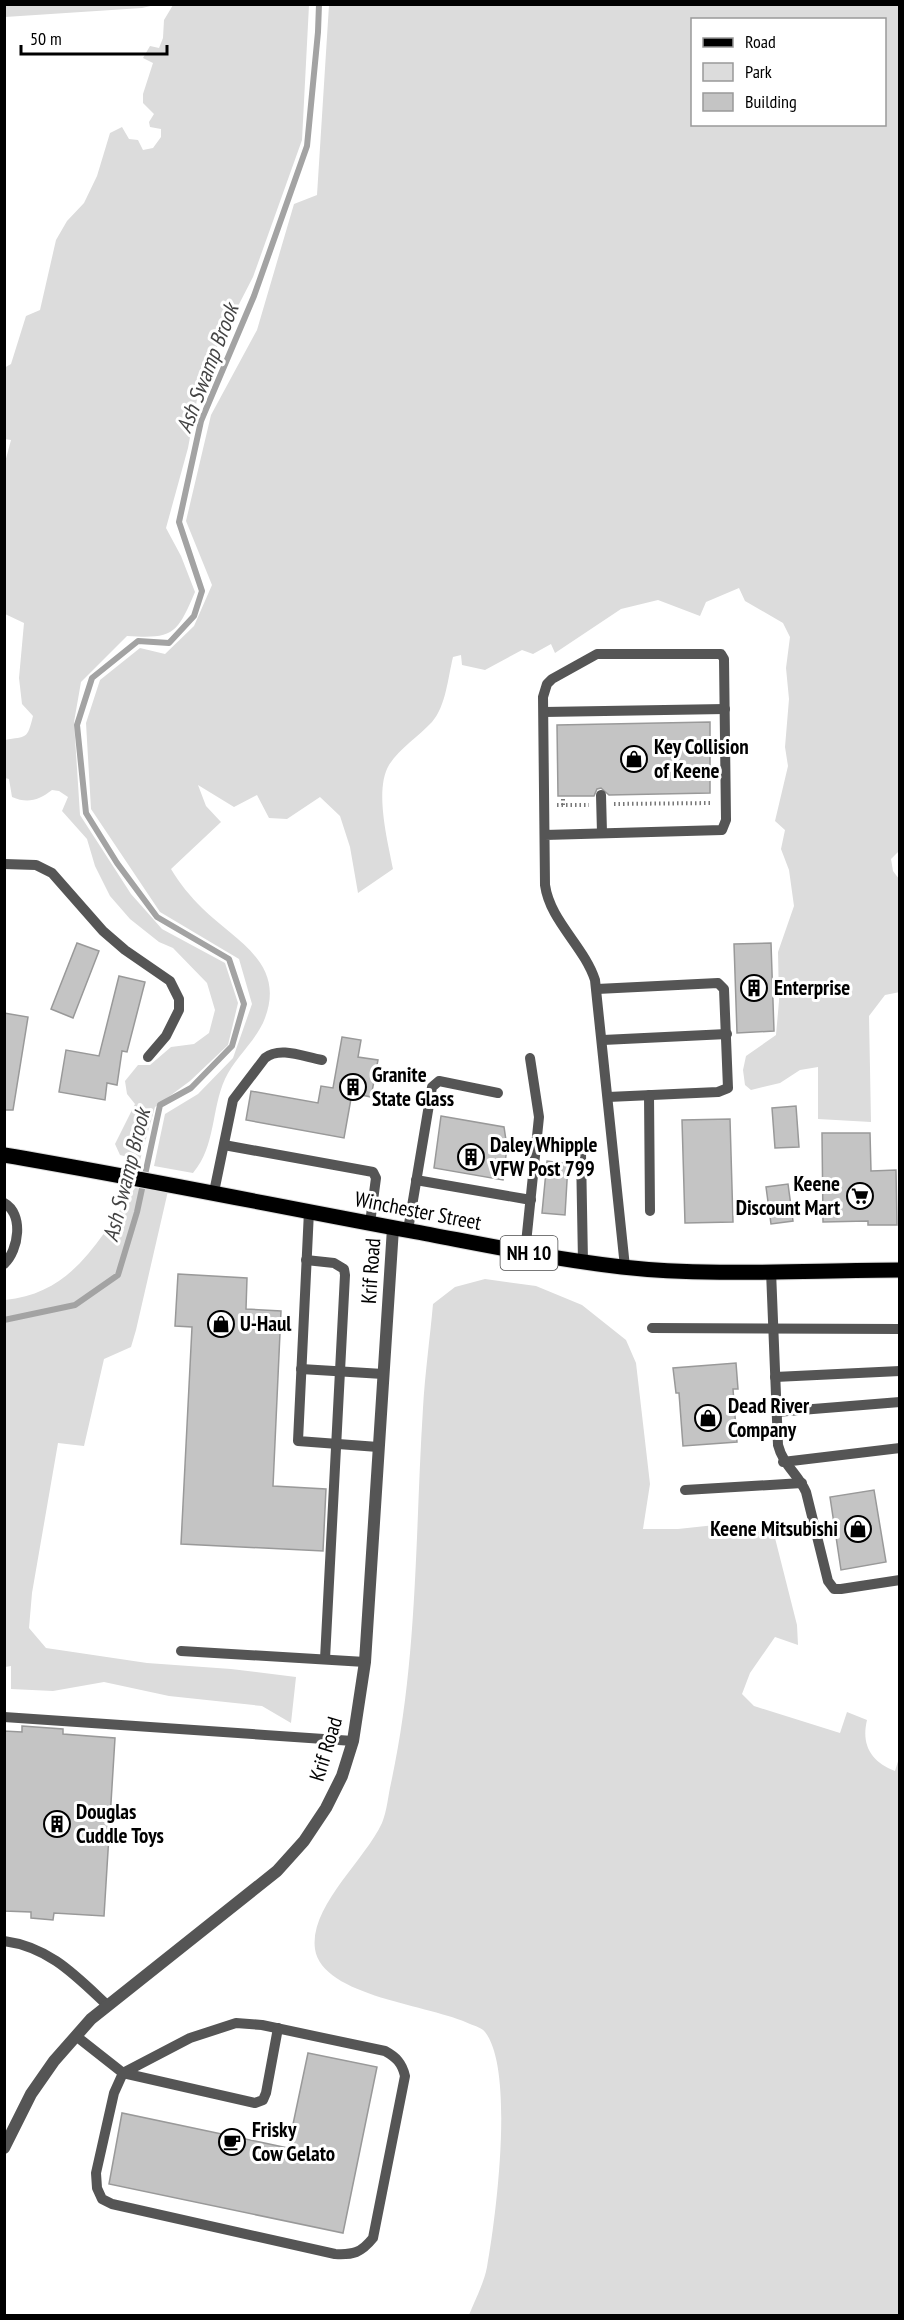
<svg xmlns="http://www.w3.org/2000/svg" width="904" height="2320" font-family="'PT Sans Narrow',sans-serif">
<style>
.green{fill:#dcdcdc;fill-rule:evenodd}
.lines{fill:none;stroke-linecap:round;stroke-linejoin:round}
.stream{stroke:#a3a3a3;stroke-width:6}
.building{fill:#c4c4c4;stroke:#999;stroke-width:1.5}
.primary-casing{stroke:#dbdbdb;stroke-width:17}
.path{stroke:#777;stroke-width:4;stroke-dasharray:1.5 3;stroke-linecap:butt}
.service{stroke:#555;stroke-width:10}
.minor{stroke:#555;stroke-width:12}
.primary{stroke:#000;stroke-width:15}
.labels{text-anchor:middle;stroke-width:6;stroke-linejoin:round;paint-order:stroke}
.shield{fill:#fff;stroke:#4c4c4c;stroke-width:1.5}
.shield-label{font-size:20px;font-weight:bold;fill:#000}
.poi-label{font-size:21px;font-weight:bold;fill:#000;stroke:#fff;text-anchor:start}
.street-label{font-size:21px;fill:#000;stroke:#fff}
.water-label{font-size:22px;font-style:italic;fill:#444;stroke:#fff}
</style>
<rect width="100%" height="100%" fill="#fff"/>
<g class="green">
<path d="M5,4h150v1l-13,3 -137,9z"/>
<path d="M173,5h136l-7,135 -49,137 -52,101 -13,70 -22,80 15,28 14,36c-18,42 -21,47 -68,44l-46,46 -7,40 6,93 51,79 31,35 63,34 13,40 -10,42 -38,36 -35,26 -15,53 -20,-5 -5,-11 20,-40 -8,-10 -2,-13 13,-16h12l21,-18 23,-3 15,-11 6,-23 -8,-27 -34,-35 -14,-6 -29,-23 -20,-23 -15,-30 -8,-27 -25,-28 6,-14 -9,-6 -7,-1c-13,10 -24,14 -40,7l-3,-18 -4,-1v-38c22,-4 22,0 28,-24l-11,-12 -3,-26 5,-55 -19,-9 -1,-148 7,-26 -6,-1 -1,-71 7,-4 15,-48 14,-6 16,-70 11,-19 17,-18 13,-27 13,-43 12,-6 7,12 9,1 5,10 10,-2 8,-11v-8l-11,-2 -1,-5 5,-8 -11,-11v-9l10,-31 -10,-5 7,-12 9,2 4,-10 1,-18z"/>
<path d="M329,5h570l1,845 -9,9 2,12 6,8 1,113 -15,3 -16,21 2,106 -53,-3v-52l-18,3 -20,13 -29,7 -6,-5 -2,-15 3,-14 30,-21 3,-34 -1,-49 16,-46 -5,-36 -8,-21 4,-19 -10,-9 13,-55 -3,-19 4,-48 -3,-31 4,-31 -7,-14 -38,-22 -6,-13 -33,14 -6,14 -42,-16 -37,9 -66,44 -4,-9 -18,10 -11,-4 -37,20 -23,-5 -1,-10 -8,2c-5,20 -7,49 -21,65 -13,14 -33,27 -43,43 -15,25 -1,77 4,104l-35,24 -8,-46 -10,-31 -20,-19 -33,22 -18,-1 -12,-23 -23,12 -36,-22 8,21 15,16 -50,47c9,15 19,27 31,39 32,32 84,54 63,110 -8,22 -30,39 -40,61 -14,31 -9,67 -32,94l-39,-7 11,-52 33,-20 35,-36 19,-54 -13,-45 -79,-47 -69,-103 -5,-86 14,-43 40,-32 25,6 29,-28 18,-41 -26,-64 25,-106 46,-85 37,-126 23,-9zM692,20h192v104h-192z"/>
<path d="M135,1188l33,3 -32,139 -5,17 -27,12 -20,87 -26,-3 -26,150 -3,35 17,20 101,15 84,6 65,8 -5,46 -29,-17 -93,-10 -65,-14 -51,9 -42,-2v-23l-6,1v-367c69,-7 93,-60 130,-112z"/>
<path d="M485,1279l51,7 46,19 44,35 10,23 14,121 -7,45h35l65,-7 32,16 22,87 1,20 -23,-8 -25,36 -8,21 12,12 86,27 7,-21 20,8c-6,25 4,42 28,51l4,-13v557h-430c6,-15 15,-32 18,-48 9,-49 28,-197 -2,-235 -3,-4 -10,-6 -15,-8 -38,-19 -148,-27 -155,-75 -6,-42 50,-89 67,-126 5,-12 6,-27 9,-40 27,-123 24,-249 32,-375 2,-35 7,-70 10,-104l22,-17z"/>
</g>
<g class="lines">
<path class="stream" d="M4,1320l71,-15 43,-30 19,-63 23,-107 31,-17 41,-42 12,-42 -15,-45 -72,-42 -40,-54 -31,-50 -9,-88 15,-47 46,-37 31,2 25,-27 8,-25 -23,-69 22,-101 53,-125 53,-150 11,-114 1,-28"/>
</g>
<g class="building">
<path d="M710,722v71l-101,2 -8,-7 -4,1 -3,7h-36l-1,-71z"/>
<path d="M77,943l22,8 -26,67 -22,-9z"/>
<path d="M771,943l3,88 -37,2 -3,-89z"/>
<path d="M119,976l26,6 -18,70 -5,-1 -5,34 -10,-2 -2,17 -46,-8 7,-42 33,6z"/>
<path d="M4,1013l24,4 -15,93h-9z"/>
<path d="M342,1037l19,3 -3,17 20,3 -7,37 -19,-4 -8,45 -98,-18 5,-29 67,12 3,-17 12,2z"/>
<path d="M796,1106l3,41 -24,1 -3,-40z"/>
<path d="M441,1116l63,11 3,20 -4,33 -69,-12z"/>
<path d="M730,1119l3,103 -48,1 -3,-103z"/>
<path d="M822,1133h48l1,38 25,-1 1,55h-29v-4l-45,1z"/>
<path d="M547,1161l21,3 -3,51 -23,-2z"/>
<path d="M788,1184l5,37 -22,3 -5,-37z"/>
<path d="M178,1274l69,4 -1,31 35,2 -8,175 53,3 -3,62 -142,-7 11,-217 -17,-1z"/>
<path d="M736,1363l2,26h-5l4,53 -54,4 -4,-53h-3l-3,-25z"/>
<path d="M874,1490l12,72 -45,8 -11,-73z"/>
<path d="M22,1726l41,3v5l52,4 -11,178 -50,-3 -1,7 -22,-2v-6l-27,-1v-180l18,1z"/>
<path d="M308,2053l69,14 -34,166 -234,-49 13,-71 166,35z"/>
</g>
<g class="lines">
<defs>
<path id="primary" d="M4,1155c137,23 272,51 407,76 70,13 140,28 211,36 89,10 187,3 278,3"/>
</defs>
<use href="#primary" class="primary-casing"/>
<g class="path">
<path d="M614,804l98,-1"/>
<path d="M557,805h32"/>
<path d="M563,805v-9"/>
</g>
<g class="service">
<path d="M544,712l181,-3"/>
<path d="M601,795l1,38"/>
<path d="M545,835l177,-5 4,-10 -2,-161 -3,-5h-124l-45,25 -5,5 -4,13 2,188c5,36 39,61 50,95l30,287"/>
<path d="M4,864l32,1 16,8 51,58 22,19 45,31 9,18v11l-13,26 -18,21"/>
<path d="M597,989l121,-6 6,6 4,99 -10,4 -110,5"/>
<path d="M603,1040l124,-6"/>
<path d="M649,1095l1,116"/>
<path d="M538,1143l33,4 10,6 2,109"/>
<path d="M224,1145l149,27 3,6 -6,45"/>
<path d="M416,1180l115,20"/>
<path d="M214,1192l19,-92 32,-42c15,-12 39,-1 57,2"/>
<path d="M4,1203c20,11 15,47 0,61"/>
<path d="M309,1211l-11,230 80,6"/>
<path d="M408,1230l24,-143 7,-6 59,12"/>
<path d="M525,1253l14,-136 -9,-59"/>
<path d="M306,1260l28,3 10,6 1,6 -20,384"/>
<path d="M771,1271l7,174c5,20 20,29 28,47l22,89 6,8h7l59,-9"/>
<path d="M652,1328l248,1"/>
<path d="M301,1369l82,5"/>
<path d="M775,1377l125,-6"/>
<path d="M776,1412l124,-10"/>
<path d="M783,1462l117,-14"/>
<path d="M685,1490l117,-7"/>
<path d="M181,1651l184,11"/>
<path d="M4,1717l349,24"/>
<path d="M4,1941c45,6 71,34 102,63"/>
<path d="M236,2023l26,2 123,26c11,6 17,12 20,25l-32,162c-12,15 -20,17 -38,16l-223,-50 -10,-5 -5,-11 -1,-15 18,-80 9,-20 67,-35z"/>
<path d="M76,2036l47,37 132,30 8,-3 3,-7 12,-65"/>
</g>
<path class="minor" d="M4,2148l27,-54 23,-33 37,-42 186,-148 27,-30 22,-33 16,-32 11,-35 12,-79 28,-434"/>
<use href="#primary" class="primary"/>
</g>
<defs>
<symbol id="shop-ring" viewBox="-11 -11 22 22"><circle r="9.5" fill="#fff" stroke="#000" stroke-width="1.5"/><path d="M-5-2.5h2.3a2.7 3.5 0 0 1 5.4 0H5L5.5 6h-11ZM-1.5-2.5h3a1.5 2.3 0 0 0-3 0Z" fill="#000"/></symbol>
<symbol id="building-ring" viewBox="-11 -11 22 22"><circle r="9.5" fill="#fff" stroke="#000" stroke-width="1.5"/><path d="M-4-6H4V6H1V3H-1V6H-4ZM-2.5-4.3h1.7v1.8h-1.7ZM.8-4.3h1.7v1.8H.8ZM-2.5-1h1.7V.8h-1.7ZM.8-1h1.7V.8H.8Z" fill="#000"/></symbol>
<symbol id="supermarket-ring" viewBox="-11 -11 22 22"><circle r="9.5" fill="#fff" stroke="#000" stroke-width="1.5"/><path d="M-6-5.5h2.5l.6 2H6L4.5 2H-2.5L-4.4-4H-6ZM-1.5 3.2a1.3 1.3 0 1 0 .1 0ZM3 3.2a1.3 1.3 0 1 0 .1 0Z" fill="#000"/></symbol>
<symbol id="cafe-ring" viewBox="-11 -11 22 22"><circle r="9.5" fill="#fff" stroke="#000" stroke-width="1.5"/><path d="M-5.5-4.5H6V0H3Q3 3.5 0 3.5H-2.5Q-5.5 3.5-5.5 0ZM3-3.2v2h1.7v-2ZM-6 4.5H4V6H-6Z" fill="#000"/></symbol>
</defs>
<g fill-rule="evenodd">
<use href="#shop-ring" x="619" y="744" width="30" height="30"/>
<use href="#building-ring" x="739" y="973" width="30" height="30"/>
<use href="#building-ring" x="338" y="1072" width="30" height="30"/>
<use href="#building-ring" x="456" y="1142" width="30" height="30"/>
<use href="#supermarket-ring" x="845" y="1181" width="30" height="30"/>
<use href="#shop-ring" x="206" y="1309" width="30" height="30"/>
<use href="#shop-ring" x="693" y="1403" width="30" height="30"/>
<use href="#shop-ring" x="843" y="1514" width="30" height="30"/>
<use href="#building-ring" x="42" y="1809" width="30" height="30"/>
<use href="#cafe-ring" x="217" y="2127" width="30" height="30"/>
</g>
<g class="labels">
<rect class="shield" x="500.5" y="1236" width="57" height="34" rx="4.5"/>
<g class="shield-label">
<text x="529" y="1260">NH 10</text>
</g>
<g class="poi-label">
<text x="654" y="754">Key Collision<tspan x="654" dy="24">of Keene</tspan></text>
<text x="774" y="995">Enterprise</text>
<text x="372" y="1082">Granite<tspan x="372" dy="24">State Glass</tspan></text>
<text x="490" y="1152">Daley Whipple<tspan x="490" dy="24">VFW Post 799</tspan></text>
<text x="840" y="1191" text-anchor="end">Keene<tspan x="840" dy="24">Discount Mart</tspan></text>
<text x="240" y="1331">U-Haul</text>
<text x="728" y="1413">Dead River<tspan x="728" dy="24">Company</tspan></text>
<text x="838" y="1536" text-anchor="end">Keene Mitsubishi</text>
<text x="76" y="1819">Douglas<tspan x="76" dy="24">Cuddle Toys</tspan></text>
<text x="252" y="2137">Frisky<tspan x="252" dy="24">Cow Gelato</tspan></text>
</g>
<g class="street-label">
<text transform="translate(418 1211) rotate(11)" y="7">Winchester Street</text>
<text transform="translate(371 1271) rotate(-86)" y="7">Krif Road</text>
<text transform="translate(326 1749) rotate(-73)" y="7">Krif Road</text>
</g>
<g class="water-label">
<text transform="translate(207 368) rotate(-69)" y="8">Ash Swamp Brook</text>
<text transform="translate(126 1175) rotate(-76)" y="8">Ash Swamp Brook</text>
</g>
</g>
<rect width="904" height="2320" fill="none" stroke="#000000" stroke-width="12"/>
<rect x="691" y="18" width="195" height="108" fill="#ffffff" stroke="#999999" stroke-width="1.5"/>
<rect x="703" y="38" width="30" height="9" fill="#000000" stroke="#999999" stroke-width="1.5"/>
<text x="745" y="48" font-size="18" fill="#000000">Road</text>
<rect x="703" y="63" width="30" height="18" fill="#dcdcdc" stroke="#999999" stroke-width="1.5"/>
<text x="745" y="78" font-size="18" fill="#000000">Park</text>
<rect x="703" y="93" width="30" height="18" fill="#c4c4c4" stroke="#999999" stroke-width="1.5"/>
<text x="745" y="108" font-size="18" fill="#000000">Building</text>
<path d="M21 45v9h146v-9" fill="none" stroke="#000000" stroke-width="3"/>
<text x="30" y="45" font-size="18" fill="#000000" stroke="#ffffff" stroke-width="4.5" paint-order="stroke">50 m</text>
</svg>
